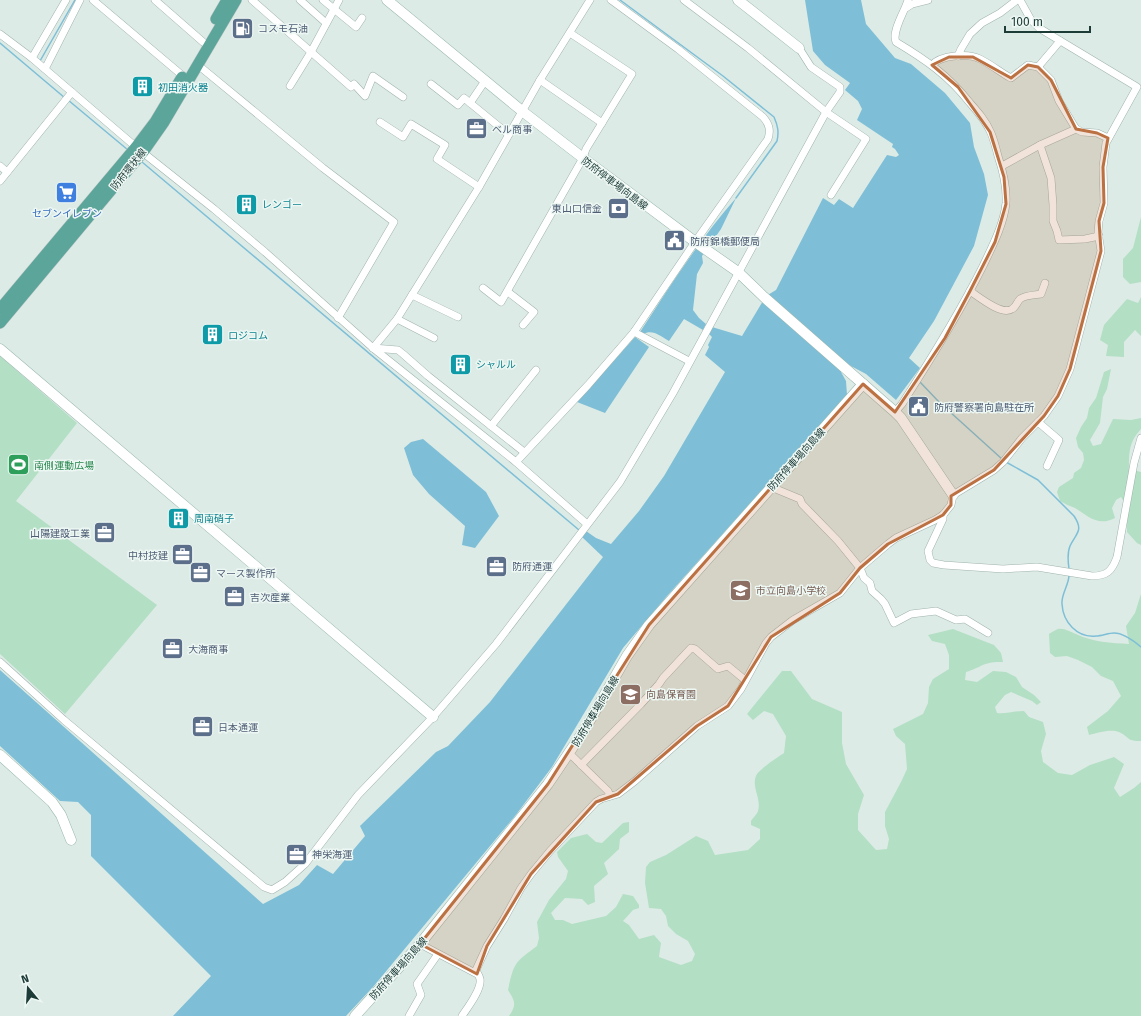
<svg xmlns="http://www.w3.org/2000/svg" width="1141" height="1016" font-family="'Fira Sans','Noto Sans JP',sans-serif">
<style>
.green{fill:#b3dfc4}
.water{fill:#7ebfd7}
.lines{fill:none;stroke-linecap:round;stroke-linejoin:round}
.stream{stroke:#7ebfd7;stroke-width:1.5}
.street-casing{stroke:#a0b3ae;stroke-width:8}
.secondary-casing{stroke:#9bb8b0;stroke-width:11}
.primary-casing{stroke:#c0c8c7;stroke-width:12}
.street{stroke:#fff;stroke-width:7}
.secondary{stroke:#fff;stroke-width:10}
.primary{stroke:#5ca59b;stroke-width:11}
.marked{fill:#bb7142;fill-opacity:0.2;stroke:#bb7142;stroke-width:3;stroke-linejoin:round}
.labels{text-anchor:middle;stroke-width:3;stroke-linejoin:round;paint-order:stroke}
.service-label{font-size:10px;fill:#4e5e75;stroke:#edf7f3;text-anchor:start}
.culture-label{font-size:10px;fill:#0d838f;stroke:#edf7f3;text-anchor:start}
.street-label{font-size:10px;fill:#1d3b37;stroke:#edf7f3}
.shop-label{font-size:10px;fill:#366cbe;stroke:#edf7f3}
.leisure-label{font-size:10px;fill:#27864d;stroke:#edf7f3;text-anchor:start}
.education-label{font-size:10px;fill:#785e54;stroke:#edf7f3;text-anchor:start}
</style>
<rect width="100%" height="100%" fill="#ddebe6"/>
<g class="green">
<path d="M1141,217v65l-11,2 -7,-7v-18l10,-11z"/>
<path d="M1141,297v39l-6,-6 -11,12v15l-18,-1 2,-11 -8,-5 4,-15 23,-26 11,4z"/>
<path d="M0,356l77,67 -61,78 141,104 -92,109 -65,-60z"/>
<path d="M1111,369l-4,20 -4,8 -3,26 -10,17 3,6 8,-2 12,-25 18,1 10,-2v11c-12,13 -12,23 -12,40l12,3v73l-4,-2 -10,-11v-9l-5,-7 3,-13 -4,-6 -5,3 -4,8 3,10c-17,9 -27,-2 -40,-10 -5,-2 -10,-4 -15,-7l-3,-9 2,-5 14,-9 1,-5 7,-5 3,-8 -1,-7 -5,-6 -2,-9 5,-11 6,-9 2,-10 7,-10 8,-26z"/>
<path d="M1141,594v147c-14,0 -10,-2 -20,-8 -9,-5 -23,0 -32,2l-2,-8 21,-16 13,-15 -8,-15 -12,-5 -9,-9 -14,-7 -11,-4 -12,1 -5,-4 -1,-19c3,-2 6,-4 9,-5 7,-1 12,3 18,5 16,8 36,9 53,10l-3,-18 9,-13z"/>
<path d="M953,629l41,16 7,8 2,9c-19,-1 -21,5 -37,10l-1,8 12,2 16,-11 13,1 10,5 6,10 12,8 7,7 -4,3 -5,-4 -21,-9 -6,3 -10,12 2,6c9,1 17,-2 27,-2l5,6 14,5 3,12 -5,17 2,11 15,11 14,2 18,-10 24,-8 10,7 -10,24 6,9 14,-9 7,-6v234h-632c8,-11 6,-15 -1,-26 6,-27 6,-27 29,-44l2,-8 -2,-16 12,-22 17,-21 2,-8 -10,-14 -1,-5 14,-14 16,-4 9,8 6,1 21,-20 6,-1v10l-9,7 -1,10 -15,14 4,11 -14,12 1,16 -7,3 -6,-6 -17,-1 -14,15 4,7h8l9,4 34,-8 10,-9 7,-13 10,2 6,9v3l-6,2 -10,11 6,4 10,14 15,-4 7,8 -2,14 22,8 11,-4 3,-7 -7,-13 -12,-7 -8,-8 -2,-10 -5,-7 -12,-1 -4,-25 1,-16 4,-5 16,-7 30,-19 12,5 7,14 33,-5 12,-11v-10l-9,-4v-4c2,-3 6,-7 7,-10 4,-13 -8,-25 -1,-37 4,-6 21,-17 27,-21l2,-17 -13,-22 -9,-3 -11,9 -6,-6 35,-43h9l21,28 30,13v31l4,21 18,31 -6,19v16l18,20 11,-1 2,-10 -4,-13v-14l16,-30 6,-13 -2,-25 -9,-8 -3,-7 30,-15 5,-11 1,-16 4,-8 16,-10v-14l-4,-11 -13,-3 -4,-6z"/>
</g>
<g class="water">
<path d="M805,0h56l5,24 29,34 16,6 34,29 25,30 4,24 10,27 4,21 -14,51 -40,75 -25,37 11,10 -24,32 -30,-26 -17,-9 -8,7 5,9 1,14 -180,201 -44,52 -71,119 -37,49 -142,171 -27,29h-173l38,-40 -120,-120v-41l-13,-13 -18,-1 -60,-55v-76l263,234 36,-19 18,-20 16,9 32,-38 -5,-10 76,-74 12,-6 42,-44 113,-145 -21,-20 4,-6 10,7 15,6 28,-33 25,-35 61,-104 -20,-17 4,-8 -1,-2 4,-8 -3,-3 3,-7 30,9 24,-40 10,-6 47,-92 11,7 5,-6 14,9 34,-53 9,2 3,-2 -4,-6 -3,-2 1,-3 -36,-24 5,-11 -4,-8 -13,-11 5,-7 -25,-18 -12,-14z"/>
<path d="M736,198l-15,31 -19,27 1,7 -6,11 -4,36 6,8 7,6 -3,6 -19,-11 -15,22c-9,-5 -16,-12 -26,-7l-3,-2c30,-46 60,-93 96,-134z"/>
<path d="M635,337l14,10 -44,66 -28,-11z"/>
<path d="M423,439l63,53 13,24 -24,32 -13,-3 3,-19 -36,-32 -16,-19 -9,-27 7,-6z"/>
</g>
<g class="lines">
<g class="stream">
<path d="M620,0l103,76 51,41c4,9 5,15 3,24l-41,57"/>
<path d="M0,43l65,55"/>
<path d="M40,61l35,-61"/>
<path d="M68,100l60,50"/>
<path d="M142,162l437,368"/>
<path d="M920,382l19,20 63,57"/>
<path d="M1006,462l32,18 36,36c10,15 2,17 -4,30 -3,7 -2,16 -1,23"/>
<path d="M1069,575c0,10 -8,19 -7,29 1,18 15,34 34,32 6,0 12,-3 18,-3 10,0 20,8 27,14"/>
</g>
<defs>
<g id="street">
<path d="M93,0l90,76"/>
<path d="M155,0l48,42"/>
<path d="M252,0l99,87 3,-3 11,12 8,-20 30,21"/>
<path d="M300,0l26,23"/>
<path d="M323,0l33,27 6,-9"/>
<path d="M684,0l64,48 78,64 40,27 -35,56"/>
<path d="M906,8l6,-4 16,-4"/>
<path d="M0,34l32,24 104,89 78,62 51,43 108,96 143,114 71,62"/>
<path d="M958,56l3,-7 9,-15 12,-11 18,-10 17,-13"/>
<path d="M32,58l34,-58"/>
<path d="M198,65l125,103 71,54 -56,96"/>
<path d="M932,65c9,-10 36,-12 48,-6 10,5 19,12 29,18l2,1 17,-13 10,2 13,13 8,21 17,28 6,3 15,1 11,5"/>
<path d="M1038,67l22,-26"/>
<path d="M45,69l35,-69"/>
<path d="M540,80l62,43"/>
<path d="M431,84l27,21 6,-7 44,36"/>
<path d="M290,86l21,-34 28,-52"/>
<path d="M470,103l15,-22"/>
<path d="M380,122l23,15 8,-13 34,21 -8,14 42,28"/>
<path d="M1040,145l11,33 2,27v16l4,10 2,9 26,-1 14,-3"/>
<path d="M0,166l7,6"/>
<path d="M1002,166l38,-21 36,-16"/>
<path d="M0,181l72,-89"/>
<path d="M483,288l18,14 82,-144 3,-9 46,-75 -62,-41"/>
<path d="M970,291c9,6 32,25 42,18 4,-2 5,-7 8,-10 5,-4 15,-4 21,-5l4,-11"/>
<path d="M508,292l26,20 -11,13"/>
<path d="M412,295l46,22"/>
<path d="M397,319l37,19"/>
<path d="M634,332l55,29"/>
<path d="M373,348l24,-29 82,-132 61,-107 50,-80"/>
<path d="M373,348l25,2 5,4 25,22 96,76"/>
<path d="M895,412l7,-8c29,-45 57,-90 81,-138 9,-19 21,-42 23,-63 1,-16 -3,-32 -8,-47 -2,-8 -4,-16 -7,-23 -5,-12 -13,-21 -21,-30 -22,-28 -44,-43 -74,-61 -5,-10 9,-31 12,-42"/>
<path d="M1038,422l21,18 -12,26"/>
<path d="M491,426l45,-56"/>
<path d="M516,462l72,-77 46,-53 61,-90 73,-103c3,-9 1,-15 -5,-22l-85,-68 -67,-49"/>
<path d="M771,487l29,12 2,5 36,37 22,27 4,10 6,5 2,8 9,8 4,5 9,19 17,-9 25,-3 20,9 9,-1 23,14"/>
<path d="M943,515v4l-15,32 2,9 3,3 11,2 59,4 34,-2 55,9c15,0 20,-5 25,-19l17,-94 7,-25"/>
<path d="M0,662l64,58 200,167 8,3 13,-8 20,-18 53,-69 75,-78 63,-73 124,-162 53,-89 153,-281 14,-20v-5l-29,-20 -12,-19"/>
<path d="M569,753l39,38 2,5"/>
<path d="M581,765l60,-61 18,-20 4,-6 28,-30 4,1 23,20 10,-3 17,14"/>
<path d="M420,944l57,30"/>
<path d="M409,1016l12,-21 -4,-11 21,-30"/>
<path d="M462,1016c6,-9 20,-27 18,-37 -1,-4 -3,-6 -4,-9l11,-24 17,-27 17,-31 10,-14 19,-23 46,-49 5,-3 17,-5 17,-13 62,-55 31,-20 13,-17 25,-46 5,-6 22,-17 47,-27 20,-25 28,-24 8,-6 39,-18 8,-5 8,-10 2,-10 41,-25 9,-8 19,-24 22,-22 14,-20 12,-27 31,-118 -3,-19 1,-11 5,-18 -1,-36 3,-24 31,-56 -98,-59 -8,-8 -11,-20"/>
</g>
<g id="secondary">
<path d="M387,0l135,111 61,47 115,86 40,28 26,25 131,115 6,6 52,77"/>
<path d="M738,0l61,48"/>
<path d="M0,349l433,368"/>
<path d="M0,755l52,47 9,13 10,25"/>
<path d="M355,1016l65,-72 128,-160 37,-55 42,-73 22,-31 214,-241"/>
</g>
<g id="primary">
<path d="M216,19l11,-19"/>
<path d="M0,309l136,-162 19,-25 27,-45"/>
<path d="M0,323l143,-171 21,-30 72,-122"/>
</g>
</defs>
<use href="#street" class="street-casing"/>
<use href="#secondary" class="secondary-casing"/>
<use href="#primary" class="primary-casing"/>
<use href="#street" class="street"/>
<use href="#secondary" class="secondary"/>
<use href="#primary" class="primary"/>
</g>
<path class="marked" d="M949,57h24l38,21 17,-13 10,2 13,13 25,49 21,4 11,5 -5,29 1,36 -5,18 2,30 -31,118 -12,27 -14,20 -50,54 -43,26v9l-8,10 -55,29 -28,24 -20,25 -69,44 -43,69 -31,20 -79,68 -22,8 -65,72 -44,72 -10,28 -57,-30 128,-160 101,-159 214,-241 32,28 50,-74 25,-47 25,-49 11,-38 -2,-27 -14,-45 -32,-45 -26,-22z"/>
<defs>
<symbol id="fuel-square" viewBox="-11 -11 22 22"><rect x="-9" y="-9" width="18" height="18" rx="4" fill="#5c6f8a" stroke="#edf7f3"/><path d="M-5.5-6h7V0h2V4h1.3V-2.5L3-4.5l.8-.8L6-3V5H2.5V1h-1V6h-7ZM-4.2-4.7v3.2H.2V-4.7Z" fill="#fff"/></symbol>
<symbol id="building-square" viewBox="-11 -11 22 22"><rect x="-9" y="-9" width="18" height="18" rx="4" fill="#0f9aa8" stroke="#edf7f3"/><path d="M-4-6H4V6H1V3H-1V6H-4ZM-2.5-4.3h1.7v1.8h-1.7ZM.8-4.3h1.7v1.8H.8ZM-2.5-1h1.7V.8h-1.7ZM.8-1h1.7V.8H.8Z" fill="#fff"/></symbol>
<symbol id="office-square" viewBox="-11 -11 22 22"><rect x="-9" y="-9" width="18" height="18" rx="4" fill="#5c6f8a" stroke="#edf7f3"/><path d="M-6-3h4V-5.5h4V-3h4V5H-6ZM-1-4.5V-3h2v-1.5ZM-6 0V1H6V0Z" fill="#fff"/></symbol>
<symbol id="supermarket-square" viewBox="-11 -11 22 22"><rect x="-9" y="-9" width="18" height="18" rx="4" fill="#3f7fe0" stroke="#edf7f3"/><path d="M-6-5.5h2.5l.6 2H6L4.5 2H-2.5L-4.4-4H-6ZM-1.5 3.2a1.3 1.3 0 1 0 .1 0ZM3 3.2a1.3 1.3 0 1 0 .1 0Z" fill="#fff"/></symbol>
<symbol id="bank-square" viewBox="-11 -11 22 22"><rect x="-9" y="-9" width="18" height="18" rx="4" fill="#5c6f8a" stroke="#edf7f3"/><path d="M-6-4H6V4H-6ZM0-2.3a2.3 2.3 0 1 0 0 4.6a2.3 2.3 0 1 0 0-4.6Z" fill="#fff"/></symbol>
<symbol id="civic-square" viewBox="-11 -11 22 22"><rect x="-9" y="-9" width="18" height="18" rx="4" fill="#5c6f8a" stroke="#edf7f3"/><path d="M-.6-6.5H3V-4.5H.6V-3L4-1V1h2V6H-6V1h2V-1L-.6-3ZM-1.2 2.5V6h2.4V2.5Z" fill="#fff"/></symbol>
<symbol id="stadium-square" viewBox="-11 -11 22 22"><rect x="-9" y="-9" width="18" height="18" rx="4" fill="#2e9e5b" stroke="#edf7f3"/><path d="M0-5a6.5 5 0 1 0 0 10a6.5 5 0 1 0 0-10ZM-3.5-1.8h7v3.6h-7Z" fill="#fff"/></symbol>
<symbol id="school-square" viewBox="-11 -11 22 22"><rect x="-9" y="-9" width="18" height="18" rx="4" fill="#8d6e63" stroke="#edf7f3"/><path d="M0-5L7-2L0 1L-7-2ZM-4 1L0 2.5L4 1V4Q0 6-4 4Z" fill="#fff"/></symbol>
</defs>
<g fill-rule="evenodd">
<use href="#fuel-square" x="230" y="16" width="25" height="25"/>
<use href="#building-square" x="130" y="74" width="25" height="25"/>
<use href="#office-square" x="464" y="116" width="25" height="25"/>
<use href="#supermarket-square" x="54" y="180" width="25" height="25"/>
<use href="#building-square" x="234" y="192" width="25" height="25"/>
<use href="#bank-square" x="606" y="196" width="25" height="25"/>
<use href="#civic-square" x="662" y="228" width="25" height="25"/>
<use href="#building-square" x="200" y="322" width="25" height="25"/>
<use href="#building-square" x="448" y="352" width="25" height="25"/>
<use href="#civic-square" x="906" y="394" width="25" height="25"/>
<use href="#stadium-square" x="6" y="452" width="25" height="25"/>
<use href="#building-square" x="166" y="506" width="25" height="25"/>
<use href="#office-square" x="92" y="520" width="25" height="25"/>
<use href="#office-square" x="170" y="542" width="25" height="25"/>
<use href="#office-square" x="484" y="554" width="25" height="25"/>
<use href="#office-square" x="188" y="560" width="25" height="25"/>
<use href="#school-square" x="728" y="578" width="25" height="25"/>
<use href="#office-square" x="222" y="584" width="25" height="25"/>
<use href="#office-square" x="160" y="636" width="25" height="25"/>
<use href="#school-square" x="618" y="682" width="25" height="25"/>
<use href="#office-square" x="190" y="714" width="25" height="25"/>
<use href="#office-square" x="284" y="842" width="25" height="25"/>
</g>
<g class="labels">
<g class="service-label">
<text x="258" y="32">コスモ石油</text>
<text x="492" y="133">ベル商事</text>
<text x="602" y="212" text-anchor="end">東山口信金</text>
<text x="690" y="245">防府錦橋郵便局</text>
<text x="934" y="411">防府警察署向島駐在所</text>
<text x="90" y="537" text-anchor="end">山陽建設工業</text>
<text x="168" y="559" text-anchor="end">中村技建</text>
<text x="512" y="570">防府通運</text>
<text x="216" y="577">マース製作所</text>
<text x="250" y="601">吉次産業</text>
<text x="188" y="653">大海商事</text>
<text x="218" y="731">日本通運</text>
<text x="312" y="858">神栄海運</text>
</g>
<g class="culture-label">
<text x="158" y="91">初田消火器</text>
<text x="262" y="208">レンゴー</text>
<text x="228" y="339">ロジコム</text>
<text x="476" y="368">シャルル</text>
<text x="194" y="522">周南硝子</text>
</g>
<g class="street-label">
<text transform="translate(128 169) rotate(-51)" y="4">防府環状線</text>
<text transform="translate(615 183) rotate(37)" y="4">防府停車場向島線</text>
<text transform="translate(796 459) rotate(-48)" y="4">防府停車場向島線</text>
<text transform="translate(595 711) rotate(-59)" y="4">防府停車場向島線</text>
<text transform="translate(398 968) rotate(-48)" y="4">防府停車場向島線</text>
</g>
<g class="shop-label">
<text x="67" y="217">セブンイレブン</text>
</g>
<g class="leisure-label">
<text x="34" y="469">南側運動広場</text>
</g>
<g class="education-label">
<text x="756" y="594">市立向島小学校</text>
<text x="646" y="698">向島保育園</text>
</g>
</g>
<g transform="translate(28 988) rotate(342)" stroke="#edf7f3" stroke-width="3" paint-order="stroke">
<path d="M0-3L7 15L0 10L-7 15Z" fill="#1d3b37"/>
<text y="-6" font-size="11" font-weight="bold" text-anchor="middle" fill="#1d3b37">N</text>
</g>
<path d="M1005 26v6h85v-6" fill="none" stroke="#1d3b37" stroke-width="2"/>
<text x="1011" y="26" font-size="12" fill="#1d3b37" stroke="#edf7f3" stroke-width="3" paint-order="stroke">100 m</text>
</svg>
